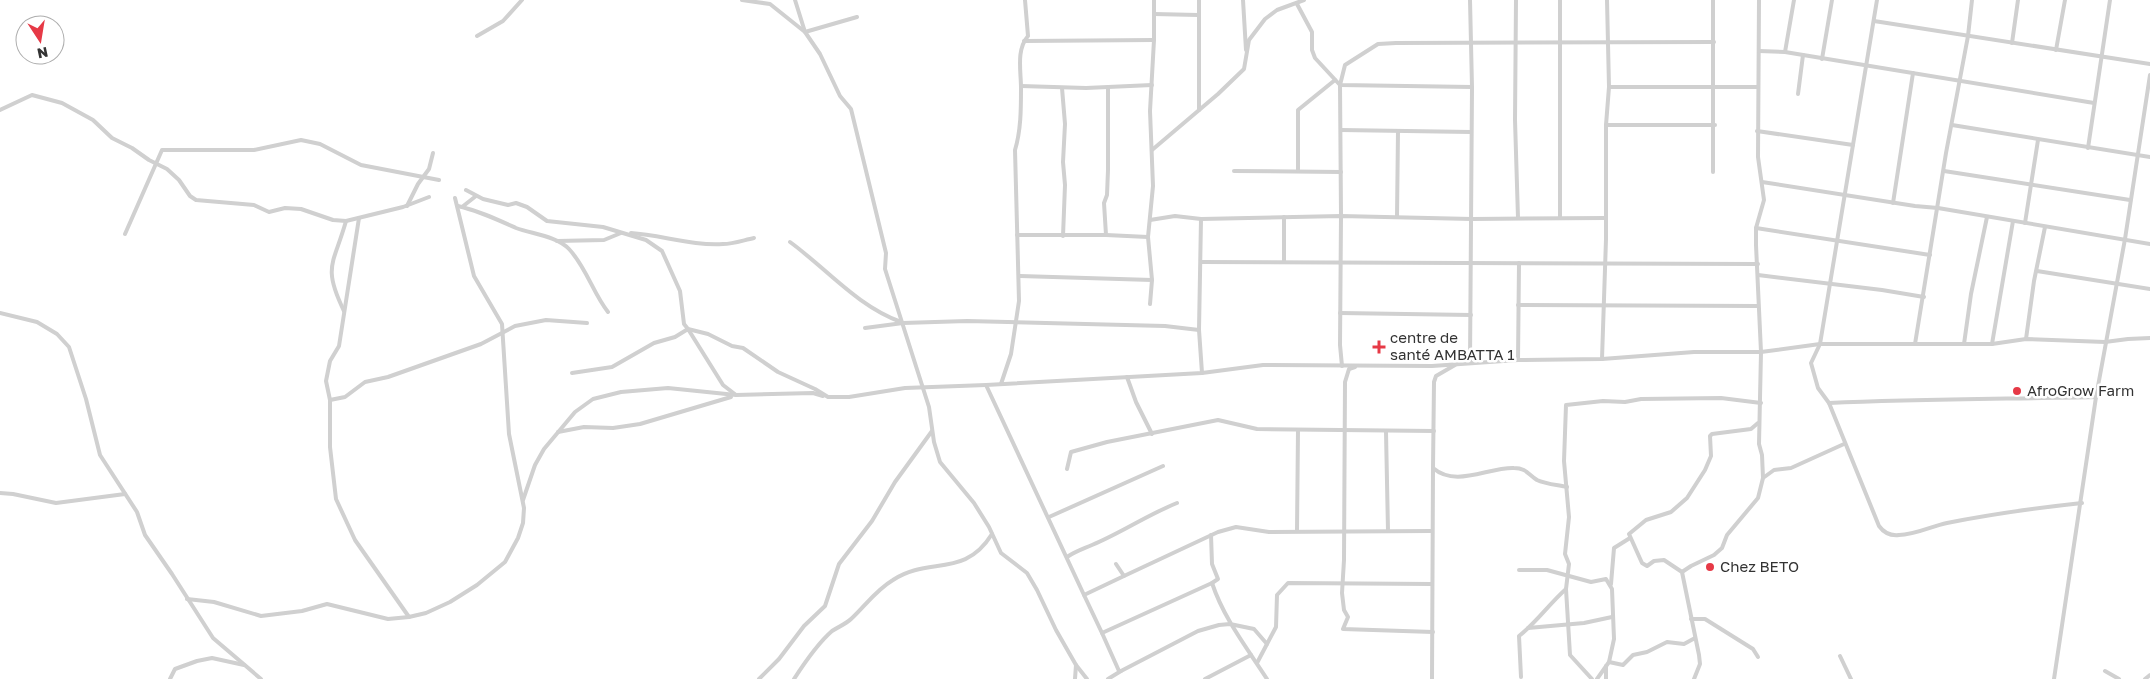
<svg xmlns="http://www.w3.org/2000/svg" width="2150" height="679" font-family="'Golos Text',sans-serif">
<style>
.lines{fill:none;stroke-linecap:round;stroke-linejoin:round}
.minor{stroke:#d0d0d0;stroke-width:4}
.poi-dot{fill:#e63946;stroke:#fff;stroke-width:2}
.labels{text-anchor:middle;stroke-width:5;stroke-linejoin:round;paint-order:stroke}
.poi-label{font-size:15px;fill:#333;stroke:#fff;text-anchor:start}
</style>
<rect width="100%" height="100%" fill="#fff"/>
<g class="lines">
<g class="minor">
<path d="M742,0l28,4 35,28 52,-15"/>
<path d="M795,0l10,32 15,22 20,42 11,13 35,144 -1,16 44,138 5,35 6,20 34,41 15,24 12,26 26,20 10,17 19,40 20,35 -1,14"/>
<path d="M1199,0v110"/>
<path d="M1243,0l3,50"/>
<path d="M1516,0l-1,120 3,98"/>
<path d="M1713,0v172"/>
<path d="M1759,0l-1,157 6,43 -8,28v17l5,107 -2,92 3,11 1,23"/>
<path d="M1877,0l-57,344 -9,19 7,25 11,15 50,123c5,7 11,10 20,9 16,0 33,-9 48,-12 45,-9 89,-15 135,-20"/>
<path d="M1297,4l15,28v18l3,8 25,27 132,2"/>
<path d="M1154,14l44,1"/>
<path d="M1874,21l276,43"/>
<path d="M477,36l26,-15 19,-21"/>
<path d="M1024,41l130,-1"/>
<path d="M2012,43l6,-43"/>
<path d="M2056,50l9,-50"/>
<path d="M1759,51l26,1 309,51"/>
<path d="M1785,52l9,-52"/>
<path d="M1822,59l10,-59"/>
<path d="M1021,86l65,2 66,-3"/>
<path d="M1609,87h149"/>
<path d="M1062,88l3,36 -2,38 2,23 -2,51"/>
<path d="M1798,94l5,-39"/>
<path d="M0,110l32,-15 30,8 31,17 19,18 20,10 17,12 18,9 12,11 11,16 6,4 58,5 15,7 16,-4 16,1 32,11 13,1 57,-14 26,-10"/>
<path d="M1606,125h109"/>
<path d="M1952,125l198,32"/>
<path d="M1341,130l130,2"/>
<path d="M1757,131l96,14"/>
<path d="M2088,148l22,-148"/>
<path d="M1152,150l66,-56 26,-25 5,-29 16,-21 12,-9 27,-10"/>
<path d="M1234,171l107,1"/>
<path d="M1298,171v-61l37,-30"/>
<path d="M1944,171l186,29"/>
<path d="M1762,182l153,24 23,2 212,36"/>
<path d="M466,190l17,9 25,6 8,-2 11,4 20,14 56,6 43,13 16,11 18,40 4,33 4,5 20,5 24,12 11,2 35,24 37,17 13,8h21l56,-9 81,-3 216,-12 61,-8 169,1 86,-6 84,-1 92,-7h67l59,-8h172l34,-5 79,3 23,-3 22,-1"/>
<path d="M1893,203l20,-130"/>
<path d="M407,206l11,-22 11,-15 4,-16"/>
<path d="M458,206c21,5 38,13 58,22 16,6 41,8 53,21 17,18 24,44 39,63"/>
<path d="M462,207l14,-11"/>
<path d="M1397,217l1,-86"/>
<path d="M359,218l-20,128 -9,15 -4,20 4,19v47l6,52 19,41 54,77"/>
<path d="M1560,218v-218"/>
<path d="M1201,219l-2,111 3,43"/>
<path d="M1150,220l25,-4 26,3 140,-3 131,3 133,-1"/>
<path d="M2025,223l13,-83"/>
<path d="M1756,228l174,27"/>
<path d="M631,233c30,2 62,13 92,11 10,0 21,-4 31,-6"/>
<path d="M125,234l37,-84h92l47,-10 19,4 41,21 78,15"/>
<path d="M1017,235h89l-2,-32 3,-8 1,-25v-83"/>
<path d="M1106,235l42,2"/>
<path d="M557,241l47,-1 17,-7"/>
<path d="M790,242c37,27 67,64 111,80"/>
<path d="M1201,262l557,2"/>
<path d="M1284,262v-45"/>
<path d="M2037,271l113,18"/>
<path d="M1758,275l124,15 42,7"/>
<path d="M1020,276l132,4"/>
<path d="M1150,304l2,-24 -4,-43 5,-51 -3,-75 4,-71v-40"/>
<path d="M1518,305l240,1"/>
<path d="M344,311c-22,-45 -10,-47 2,-90"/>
<path d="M0,313l37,9 20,12 12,13 17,52 14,56 37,57 8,23 27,39 41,64 48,41"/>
<path d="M1340,313l131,2"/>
<path d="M865,328l38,-5 64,-2 198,5 34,4"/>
<path d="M2026,339l8,-58 11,-54"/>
<path d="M1915,344l31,-191 22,-117 4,-36"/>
<path d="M1964,344l7,-50 16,-77"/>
<path d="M1992,344l21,-123"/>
<path d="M1602,359l4,-120v-114l3,-38 -2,-87"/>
<path d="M1518,360l1,-97"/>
<path d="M1470,363l2,-276 -2,-87"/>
<path d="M1455,365l-19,11 -2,6 -1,86c23,20 55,-1 81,0 12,0 14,6 23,12 8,4 21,5 30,7"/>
<path d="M1342,366l-2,-21 1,-129 -1,-131 5,-20 33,-21 18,-1 318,-1"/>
<path d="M1355,367l-6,2 -4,13 -1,178 -2,33 2,17 4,7 -5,12 90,3"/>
<path d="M572,373l40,-6 42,-24 21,-6 13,-8 35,56 13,10"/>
<path d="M1127,377l9,25 16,32"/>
<path d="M1001,384l10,-30 8,-53 -4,-151c6,-20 6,-41 6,-62 0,-17 -5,-38 7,-52l-3,-36"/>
<path d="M986,385l98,210"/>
<path d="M330,400l15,-3 20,-15 23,-5 93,-33 34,-18 31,-6 41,3"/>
<path d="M1829,403c89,-4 178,-4 267,-6"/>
<path d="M558,432l26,-5 29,1 27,-4 91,-27"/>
<path d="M1386,432l2,99"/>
<path d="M1067,469l4,-17 36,-10 111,-22 39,9 177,2"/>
<path d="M0,493l13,1 43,9 69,-9"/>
<path d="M523,500l12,-35 9,-16 31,-37 18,-13 28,-7 47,-4 68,7 77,-2 10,3"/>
<path d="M1049,517l114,-51"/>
<path d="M1297,531l1,-101"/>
<path d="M1211,535l1,29 6,15 -6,4"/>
<path d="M1067,557c9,-6 16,-8 25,-12 29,-12 55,-30 85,-42"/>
<path d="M1116,564l8,12 94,-44 18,-5 33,5 162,-1"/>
<path d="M1519,570h28l44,12 15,-3 6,10 2,50 -5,23 -12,17"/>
<path d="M1682,572l9,-6 23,-11 8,-7 5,-13 31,-37 5,-20 11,-8 17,-2 53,-24"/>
<path d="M1611,584l3,-36 16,-10"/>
<path d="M1566,589l4,66 22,24"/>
<path d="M187,599l27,3 47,14 41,-5 25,-7 61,15 21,-2 17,-4 24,-11 27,-17 28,-23 13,-24 5,-15 1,-15 -15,-74 -7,-110 -28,-48 -19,-78"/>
<path d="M1691,619h14l48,30 5,8"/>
<path d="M1528,628l56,-5 28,-6"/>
<path d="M1102,633l-18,-38 40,-19"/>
<path d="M1840,656l11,23"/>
<path d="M1609,662l14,3 10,-10 14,-3 20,-10 17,2 11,-6"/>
<path d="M1257,663l10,-19"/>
<path d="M1076,665l11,14"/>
<path d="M1606,666v13"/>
<path d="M2105,671l14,8"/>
<path d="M1521,677l-2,-41c18,-14 30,-32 47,-47l3,-25 -4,-10 4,-37 -5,-56 2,-56 37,-4 22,1 16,-3 80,-1 40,5"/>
<path d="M170,679l5,-10 22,-8 15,-3 32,7"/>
<path d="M759,679l20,-20 25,-33 21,-20 14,-42 33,-43 23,-39 37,-51"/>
<path d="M794,679c11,-17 23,-35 38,-48 6,-4 14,-7 19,-12 14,-13 25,-29 42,-39 36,-24 71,-1 99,-46"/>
<path d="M1108,679l13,-8"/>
<path d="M1205,679l46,-24"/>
<path d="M1267,679c-20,-31 -43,-60 -55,-96l-110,50 17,38h2l77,-40 21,-6 11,-1 24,5 13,15 9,-17 1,-32 11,-12 144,1"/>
<path d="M1432,679l1,-211"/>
<path d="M1694,679l6,-15 -1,-9 -17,-83 -18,-12 -10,1 -7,5 -5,-3 -13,-29 17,-14 25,-8 16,-14 18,-28 6,-14 -1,-20 2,-2 39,-5 7,-6"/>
<path d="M2054,679l42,-282 29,-158 25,-164"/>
<path d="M2145,679l5,-4"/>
</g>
</g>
<g class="poi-dot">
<path d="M1376.5 339.5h5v5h5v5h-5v5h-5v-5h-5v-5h5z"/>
<circle cx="2017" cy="391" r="5"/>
<circle cx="1710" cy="567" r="5"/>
</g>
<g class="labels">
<g class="poi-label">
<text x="1390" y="343">centre de<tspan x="1390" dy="17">santé AMBATTA 1</tspan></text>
<text x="2027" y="396">AfroGrow Farm</text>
<text x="1720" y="572">Chez BETO</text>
</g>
</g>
<g transform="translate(40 40) rotate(168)"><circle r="24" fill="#ffffff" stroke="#adadad"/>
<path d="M0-4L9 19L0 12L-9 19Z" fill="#e63946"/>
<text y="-8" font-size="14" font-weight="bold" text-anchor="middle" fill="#333333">N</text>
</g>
</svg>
